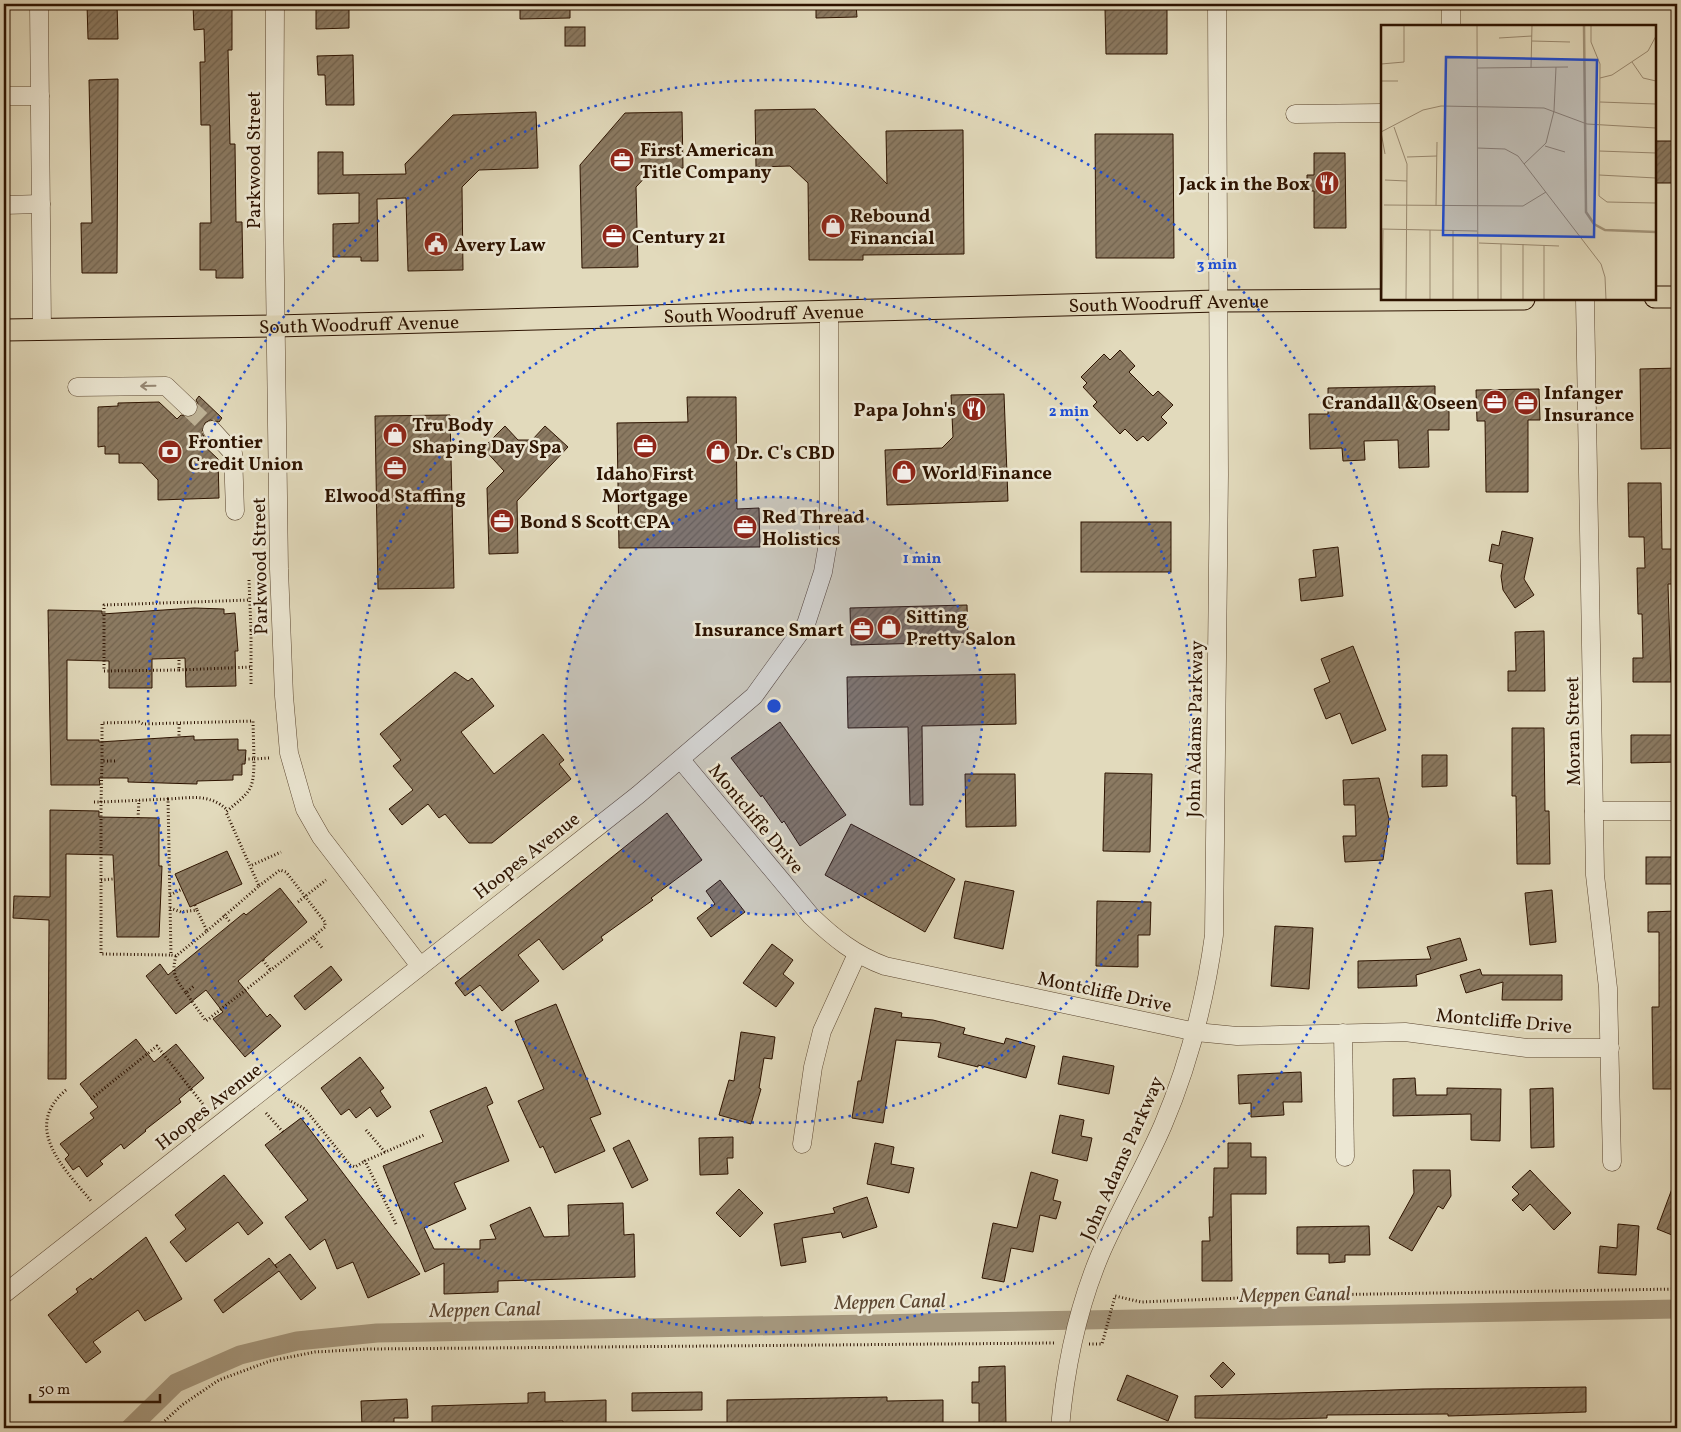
<svg xmlns="http://www.w3.org/2000/svg" width="1681" height="1432" font-family="Vollkorn,serif">
<style>
.lines{fill:none;stroke-linecap:round;stroke-linejoin:round}
.canal{stroke:#a4967c;stroke-width:19}
.building{fill:url(#building-hatch);stroke:#2d1300}
.minor-tunnel{stroke:#beb296;stroke-width:18;stroke-dasharray:18 9;stroke-linecap:butt}
.minor-casing{stroke:#5a452f;stroke-width:19}
.major-casing{stroke:#2d1300;stroke-width:23}
.path{stroke:#2d1300;stroke-width:3;stroke-dasharray:1 2.5;stroke-linecap:butt}
.minor{stroke:#ece7d3;stroke-width:18}
.major{stroke:#e2dabc;stroke-width:21}
.oneway{stroke:#968874}
.ring{fill:none;stroke:#1d4ed8;stroke-width:2.5;stroke-dasharray:2.5 5}
.labels{text-anchor:middle;stroke-width:5;stroke-linejoin:round;paint-order:stroke}
.poi-label{font-size:19px;font-weight:bold;fill:#2d1300;stroke:#ece7d3;text-anchor:start}
.street-label{font-size:19px;fill:#2d1300;stroke:#ece7d3}
.water-label{font-size:20px;font-style:italic;fill:#5d4732;stroke:#ece7d3}
.inset-river{fill:none;stroke:#a4967c;stroke-width:2.5}
.inset-road{fill:none;stroke:#9a8a71;stroke-width:1}
.view{fill:#1d4ed8;fill-opacity:0.15;stroke:#1d4ed8;stroke-width:2.5}
.inset-edge{fill:none;stroke:#2d1300;stroke-width:2.5}
.centre{fill:#1d4ed8;stroke:#ece7d3;stroke-width:2.5}
.ring-label{font-size:15px;text-anchor:middle;font-weight:bold;fill:#1d4ed8;stroke:#ece7d3;stroke-width:5;stroke-linejoin:round;paint-order:stroke}
</style>
<defs>
<pattern id="building-hatch" width="6" height="6" patternUnits="userSpaceOnUse" patternTransform="scale(1.25)"><rect width="6" height="6" fill="#8b7a62"/><path d="M-1 1l2-2M0 6l6-6M5 7l2-2" fill="none" stroke="#72634e"/></pattern>
</defs>
<rect width="100%" height="100%" fill="#e2dabc"/>
<filter id="stains"><feTurbulence type="fractalNoise" baseFrequency=".004" numOctaves="4"/><feColorMatrix values="0 0 0 0 .2 0 0 0 0 .09 0 0 0 0 .02 0 0 0 .5 -.17"/></filter>
<radialGradient id="worn" r=".72"><stop offset=".6" stop-color="#630" stop-opacity="0"/><stop offset="1" stop-color="#630" stop-opacity=".3"/></radialGradient>
<g class="lines">
<path class="canal" d="M130,1428l46,-45 64,-28 57,-14 80,-8 1300,-24"/>
</g>
<g class="building">
<path d="M87,4h30l1,35h-30z"/>
<path d="M193,4h39v46h-4l2,94h5l1,78h6l1,56h-27v-8h-16v-47h11l-1,-98h-9l-1,-63h5l-1,-33 -10,1z"/>
<path d="M316,4h33v24l-33,1z"/>
<path d="M520,4h50v14l-50,1z"/>
<path d="M816,4h40l1,13 -41,1z"/>
<path d="M1167,8v46h-61l-1,-45z"/>
<rect x="565" y="27" width="20" height="19"/>
<path d="M353,55l1,50h-28l-1,-30h-7l-1,-19z"/>
<path d="M118,79l-1,194h-35l-1,-50h11l-3,-143z"/>
<path d="M815,109l72,75 -1,-53 77,-1 1,124 -101,1v5h-54l-1,-77 -18,-17 -34,1 -1,-57z"/>
<path d="M536,112l2,56 -59,2 -17,17 1,83 -55,1 -2,-73 -29,1 1,62h-17v-4h-28v-33l26,-1v-30l-41,1v-42h25v23l63,-1 -1,-10 48,-49z"/>
<path d="M682,112l1,56 -30,1 -17,18 2,80 -56,1 -2,-103 45,-52z"/>
<path d="M1095,134h78l1,124h-78z"/>
<rect x="1655" y="141" width="22" height="42"/>
<path d="M1314,153h31l1,75h-32v-37h-7v-16h7z"/>
<path d="M1120,350l15,16 -6,6 24,24 5,-5 15,14 -12,12 6,6 -19,18 -5,-5 -6,5 -12,-12 -5,5 -27,-28 4,-4 -14,-15 4,-4 -6,-6 23,-23 6,6z"/>
<path d="M1677,368v80l-36,1 -1,-80z"/>
<path d="M1435,386v22l14,-1v23h-21l1,37 -30,1 -1,-28 -34,1 1,19 -22,1 -1,-13 -32,1 -1,-35h19v-26z"/>
<path d="M1539,389l1,31h-12v72h-42l-1,-71h-8l-1,-31z"/>
<path d="M1004,394l4,107 -121,4 -2,-55 57,-2 11,-11 -2,-42z"/>
<path d="M199,396l23,22 -3,4 -9,-2 -5,3 -3,9 2,5 -4,5 18,17 1,39 -61,2v-20l-16,-17h-23v-9h-14v-8l-7,1v-40l20,-1v-3l41,-1 18,17 4,-4 9,2 6,-3 2,-10 -2,-4z"/>
<path d="M687,397h49l1,112 22,-1 1,39 -141,1 -2,-125 71,-1z"/>
<path d="M450,415l4,173 -76,1 -3,-173z"/>
<path d="M505,426l13,14h14l13,-14 23,21 -51,54 1,52 -29,1 -2,-66 17,-17 -21,-23z"/>
<path d="M1628,483h33l1,66h11l1,35h-6l3,98h-38v-24h10l-1,-44h-4l-1,-46h8l-1,-31h-15z"/>
<rect x="1081" y="522" width="90" height="50"/>
<path d="M1502,531l31,7 -9,41 10,16 -19,13 -12,-18 -2,-14 2,-12 -14,-3 3,-17 7,2z"/>
<path d="M1338,547l5,49 -42,5 -2,-22 17,-2 -3,-27z"/>
<path d="M967,605l1,37 -117,3 -1,-37z"/>
<path d="M194,608l30,1v5l11,-1 3,38h-3l1,35 -50,1 -1,-29 -33,1v29h-43v-27l-42,-1v80h32v2l95,-6v4l44,-1v11h8l-1,14h-3v11h-9v5l-36,1v3l-69,-2v-4h-29l1,7h-49l-3,-175 54,1v3z"/>
<path d="M1544,631l1,60h-37v-20h8l-1,-39z"/>
<path d="M1353,646l33,84 -34,14 -12,-31 -14,6 -12,-30 16,-7 -9,-23z"/>
<path d="M455,672l13,9 4,-3 22,28 -33,26 33,42 49,-40 21,26 -5,4 12,15 -79,64h-23l-24,-29 -6,4 -11,-14 -26,21 -13,-16 24,-19 -20,-24 8,-6 -21,-26z"/>
<path d="M1015,674l1,50 -94,2 1,79h-13l-2,-78 -60,1 -1,-51z"/>
<path d="M780,722l66,93 -46,31 -16,-25 -2,2 -20,-28 -1,2 -30,-39z"/>
<path d="M1512,728h32l1,83h4l1,53h-33l-1,-68h-4z"/>
<path d="M1631,735h46v27l-46,1z"/>
<path d="M1422,755h25v31l-25,1z"/>
<path d="M1105,773l47,1 -2,78 -47,-1z"/>
<path d="M965,774h50l1,52 -50,1z"/>
<path d="M1379,778l10,41 -6,41 -38,2 -2,-26h13l-1,-31h-11l-1,-25z"/>
<path d="M50,810l49,1v6l60,1v48h3l-3,71h-42l-4,-82 -47,-1v225h-18l1,-159 -36,-2 1,-22 36,1z"/>
<path d="M667,813l35,47 -51,38 2,2 -52,37 2,3 -40,30 -24,-31 -21,16 21,26 -37,30 -22,-26 -15,11 -10,-13z"/>
<path d="M851,824l104,55 -30,53 -100,-57z"/>
<path d="M227,851l15,33 -52,23 -15,-33z"/>
<rect x="1646" y="857" width="31" height="27"/>
<path d="M720,880l25,32 -34,25 -14,-19 18,-14 -9,-13z"/>
<path d="M965,881l49,10 -11,58 -49,-11z"/>
<path d="M280,888l27,34 -69,59 29,36 3,-3 11,12 -36,31 -32,-38 10,-7 -17,-22 -30,24 -30,-38 14,-12 8,11 76,-62 2,2z"/>
<path d="M1552,890l4,52 -26,3 -5,-52z"/>
<path d="M1097,901l54,1 -1,33h-12v32l-42,-1z"/>
<path d="M1677,911v178h-24l-1,-82h7v-75h-11v-20z"/>
<path d="M1275,926l38,2 -4,61 -38,-3z"/>
<path d="M1460,938l7,22 -51,15 1,11 -59,2v-27l73,-2 -4,-12z"/>
<path d="M772,944l21,16 -10,14 11,9 -18,24 -33,-24z"/>
<path d="M331,966l11,14 -37,30 -11,-14z"/>
<path d="M1480,969l2,6h80v25h-60l1,-18 -37,11 -6,-18z"/>
<path d="M556,1004l45,110 -11,4 15,33 -50,22 -12,-27 -3,2 -22,-47 26,-12 -29,-68z"/>
<path d="M875,1008l27,5 -1,4 32,3 32,8 -2,6 41,10 2,-6 29,8 -9,32 -48,-13v2l-40,-10 3,-14 -45,-3 -13,83 -31,-5 6,-37h3z"/>
<path d="M741,1032l34,5 -3,22 -8,-1 -5,30 2,1 -10,35 -32,-9 10,-35 5,1z"/>
<path d="M136,1039l18,23 22,-18 28,34 -25,21 2,3 -36,28 1,1 -22,18 -3,-5 -21,17 3,3 -16,13 -8,-11 -6,4 -8,-11 4,-4 -9,-11 34,-26 -4,-5 8,-6 -18,-23z"/>
<path d="M1063,1056l51,10 -5,28 -51,-10z"/>
<path d="M360,1057l24,31 -4,3 11,16 -14,10 -7,-10 -14,11 -7,-9 -8,6 -20,-27z"/>
<path d="M1301,1072l1,30h-19l1,13 -33,2v-14l-12,1 -1,-29z"/>
<path d="M1415,1078l1,17h31v-7l54,1 -1,52 -29,-1v-26l-78,2v-37z"/>
<path d="M486,1087l7,16 -6,3 22,55 -55,22 12,26 -42,19 10,21h46v-9l16,-1 -6,-14 40,-18 14,30 25,-1 -1,-31 55,-2 1,32 10,-1 1,43 -137,4v11l-54,2v-31l-19,9 -42,-106 60,-24 -13,-31z"/>
<path d="M1553,1088l1,59 -23,1 -1,-59z"/>
<path d="M1060,1115l24,5 -3,16 11,2 -5,23 -35,-8z"/>
<path d="M301,1118l119,156 -52,24 -15,-36 -16,7 -12,-30 -15,11 -25,-33 23,-17 -43,-55z"/>
<path d="M733,1137v21h-6l1,16 -28,1 -1,-37z"/>
<path d="M629,1140l19,40 -16,8 -19,-40z"/>
<path d="M875,1143l19,4 -3,17 23,4 -5,25 -42,-9z"/>
<path d="M1228,1143h23v14h15v37h-35l1,87h-30v-40h8l-1,-24h4l1,-49h14z"/>
<path d="M1413,1170h37l1,26 -8,13 -5,-3 -26,45 -23,-13 25,-45z"/>
<path d="M1530,1170l41,43 -17,17 -24,-26 -7,7 -11,-11 7,-6 -7,-7z"/>
<path d="M1031,1172l27,8 -5,20 8,2 -5,17 -16,-4 -7,37 -22,-4 -7,34 -22,-4 11,-55 24,5z"/>
<path d="M224,1175l39,48 -15,12 -10,-13 -52,40 -16,-20 16,-13 -11,-14z"/>
<path d="M1676,1178h1v59l-20,-8z"/>
<path d="M739,1189l24,24 -23,24 -24,-24z"/>
<path d="M867,1197l10,30 -34,11 -2,-6 -39,6 4,24 -25,4 -7,-42 61,-11 -2,-5z"/>
<path d="M1618,1224l21,2 -3,49 -38,-2 2,-27 17,2z"/>
<path d="M1369,1226l1,29h-25v7l-16,1v-9h-32v-27z"/>
<path d="M146,1237l36,62 -37,22 -7,-11 -45,32 8,10 -15,11 -38,-48 30,-23 -2,-3 15,-11 1,2z"/>
<path d="M290,1254l26,34 -15,12 -22,-29 -56,42 -9,-13 55,-42 8,10 -2,-3z"/>
<path d="M1223,1362l12,12 -13,14 -12,-12z"/>
<path d="M1005,1366l1,59 -27,1v-23h-7v-21h7v-15z"/>
<path d="M1127,1375l51,21 -10,25 -51,-21z"/>
<path d="M1586,1387v25l-138,4v-2l-121,1v3l-48,1 -84,-1v-22l228,-7z"/>
<path d="M545,1392v10l61,-2v25l-43,1v-5l-88,2v4h-43v-21l96,-3v-10z"/>
<path d="M702,1392v18l-70,1v-18z"/>
<path d="M887,1397v4l56,-1v23l-216,2v-25z"/>
<path d="M407,1399l1,19h-14v6l-32,1 -1,-24z"/>
</g>
<g class="lines">
<path class="minor-tunnel" d="M188,407l24,23"/>
<defs>
<g id="minor">
<path d="M39,4l3,325"/>
<path d="M275,4l-1,202 5,363 5,127 5,57 16,56 16,28 99,129"/>
<path d="M1451,4v22"/>
<path d="M4,96h36"/>
<path d="M1295,114l87,-1"/>
<path d="M4,205l37,-1"/>
<path d="M1585,299l10,576 13,113 4,174"/>
<path d="M77,387l89,-1 22,21"/>
<path d="M212,430l21,23 2,58"/>
<path d="M681,760l130,156c23,22 44,39 74,50l311,66 41,4 168,-4 122,16h83"/>
<path d="M1594,811h83"/>
<path d="M1343,1033l2,124"/>
<path d="M802,1144l11,-77 9,-36 35,-77"/>
<path d="M4,1294l634,-499 116,-99 52,-72 17,-52 6,-35v-226"/>
<path d="M1060,1428c5,-59 17,-118 40,-173 19,-44 44,-86 63,-130 26,-61 42,-124 51,-190l5,-461 -2,-470"/>
</g>
<g id="major">
<path d="M1655,297h22"/>
<path id="s1" d="M4,330l272,-4 942,-25 306,-2"/>
</g>
</defs>
<use href="#minor" class="minor-casing"/>
<use href="#major" class="major-casing"/>
<g class="path">
<path d="M249,580l2,51"/>
<path d="M179,660v10l-75,1v-66l146,-5"/>
<path d="M179,670l72,-3"/>
<path d="M251,684v-53h13"/>
<path d="M179,724v12"/>
<path d="M269,758l-15,1c0,33 -4,32 -28,53l24,54 31,-14"/>
<path d="M115,761h-13v-38l37,-1 4,2 110,-3 1,38h-9"/>
<path d="M168,799l-67,3v152l70,1"/>
<path d="M94,802h7l1,-41"/>
<path d="M138,818l1,-18"/>
<path d="M101,880l12,-1"/>
<path d="M259,886l21,-16 6,2 39,50v5l-12,10 10,12"/>
<path d="M170,895l12,-6"/>
<path d="M298,902l28,-22"/>
<path d="M195,905l2,5"/>
<path d="M170,908l11,4 16,-2 10,21 -31,25 -5,-1 -3,-156c22,-1 42,-6 59,11"/>
<path d="M224,915l7,8"/>
<path d="M207,931l52,-45 -9,-20"/>
<path d="M176,956c-5,17 0,24 10,37l8,-7"/>
<path d="M263,960l8,11"/>
<path d="M186,993l20,28 107,-84"/>
<path d="M66,1090c-45,38 -1,79 25,111"/>
<path d="M285,1098l20,11 45,56 5,2 10,-6"/>
<path d="M91,1099l66,-53 49,62"/>
<path d="M266,1113l17,19"/>
<path d="M366,1130l19,22"/>
<path d="M396,1224l-31,-63 59,-26"/>
<path d="M1089,1344h13l13,-48 26,6 174,-7 362,-6"/>
<path d="M157,1428l25,-23 37,-25 51,-19 45,-9 54,-3 686,-6"/>
</g>
<use href="#minor" class="minor"/>
<use href="#major" class="major"/>
</g>
<defs><path id="oneway-shaft" d="M-6 0H5M1.5-3L5.5 0L1.5 3" fill="none" stroke-width="1.6" stroke-linecap="round" stroke-linejoin="round" transform="scale(1.25)"/></defs>
<use class="oneway" href="#oneway-shaft" transform="translate(148 386) rotate(179)"/>
<circle cx="774" cy="706" r="209" fill="#1d4ed8" fill-opacity=".12"/>
<g class="ring">
<circle cx="774" cy="706" r="209"/>
<circle cx="774" cy="706" r="417"/>
<circle cx="774" cy="706" r="626"/>
</g>
<defs>
<symbol id="office-disc" viewBox="-11 -11 22 22"><circle r="9.5" fill="#8f2418" stroke="#ece7d3"/><path d="M-6-3h4V-5.5h4V-3h4V5H-6ZM-1-4.5V-3h2v-1.5ZM-6 0V1H6V0Z" fill="#fff"/></symbol>
<symbol id="restaurant-disc" viewBox="-11 -11 22 22"><circle r="9.5" fill="#8f2418" stroke="#ece7d3"/><path d="M-5-6h1v4h1v-4h1v4h1v-4h1v5L-1.5 .5V6h-2V.5L-5-1ZM5-6V6H3V1.5H1.5Q1.5-4 5-6Z" fill="#fff"/></symbol>
<symbol id="shop-disc" viewBox="-11 -11 22 22"><circle r="9.5" fill="#8f2418" stroke="#ece7d3"/><path d="M-5-2.5h2.3a2.7 3.5 0 0 1 5.4 0H5L5.5 6h-11ZM-1.5-2.5h3a1.5 2.3 0 0 0-3 0Z" fill="#fff"/></symbol>
<symbol id="civic-disc" viewBox="-11 -11 22 22"><circle r="9.5" fill="#8f2418" stroke="#ece7d3"/><path d="M-.6-6.5H3V-4.5H.6V-3L4-1V1h2V6H-6V1h2V-1L-.6-3ZM-1.2 2.5V6h2.4V2.5Z" fill="#fff"/></symbol>
<symbol id="bank-disc" viewBox="-11 -11 22 22"><circle r="9.5" fill="#8f2418" stroke="#ece7d3"/><path d="M-6-4H6V4H-6ZM0-2.3a2.3 2.3 0 1 0 0 4.6a2.3 2.3 0 1 0 0-4.6Z" fill="#fff"/></symbol>
</defs>
<g fill-rule="evenodd">
<use href="#office-disc" x="608" y="146" width="28" height="28"/>
<use href="#restaurant-disc" x="1313" y="169" width="28" height="28"/>
<use href="#shop-disc" x="819" y="212" width="28" height="28"/>
<use href="#office-disc" x="600" y="222" width="28" height="28"/>
<use href="#civic-disc" x="422" y="230" width="28" height="28"/>
<use href="#office-disc" x="1481" y="388" width="28" height="28"/>
<use href="#office-disc" x="1512" y="389" width="28" height="28"/>
<use href="#restaurant-disc" x="960" y="395" width="28" height="28"/>
<use href="#shop-disc" x="381" y="421" width="28" height="28"/>
<use href="#office-disc" x="631" y="432" width="28" height="28"/>
<use href="#bank-disc" x="156" y="438" width="28" height="28"/>
<use href="#shop-disc" x="704" y="438" width="28" height="28"/>
<use href="#office-disc" x="381" y="454" width="28" height="28"/>
<use href="#shop-disc" x="890" y="458" width="28" height="28"/>
<use href="#office-disc" x="488" y="507" width="28" height="28"/>
<use href="#office-disc" x="731" y="513" width="28" height="28"/>
<use href="#shop-disc" x="875" y="613" width="28" height="28"/>
<use href="#office-disc" x="848" y="615" width="28" height="28"/>
</g>
<g class="labels">
<g class="poi-label">
<text x="640" y="156">First American<tspan x="640" dy="22">Title Company</tspan></text>
<text x="1310" y="190" text-anchor="end">Jack in the Box</text>
<text x="850" y="222">Rebound<tspan x="850" dy="22">Financial</tspan></text>
<text x="632" y="243">Century 21</text>
<text x="454" y="251">Avery Law</text>
<text x="1544" y="399">Infanger<tspan x="1544" dy="22">Insurance</tspan></text>
<text x="1478" y="409" text-anchor="end">Crandall &amp; Oseen</text>
<text x="956" y="416" text-anchor="end">Papa John's</text>
<text x="412" y="431">Tru Body<tspan x="412" dy="22">Shaping Day Spa</tspan></text>
<text x="188" y="448">Frontier<tspan x="188" dy="22">Credit Union</tspan></text>
<text x="736" y="459">Dr. C's CBD</text>
<text x="922" y="479">World Finance</text>
<text x="645" y="480" text-anchor="middle">Idaho First<tspan x="645" dy="22">Mortgage</tspan></text>
<text x="395" y="502" text-anchor="middle">Elwood Staffing</text>
<text x="762" y="523">Red Thread<tspan x="762" dy="22">Holistics</tspan></text>
<text x="520" y="528">Bond S Scott CPA</text>
<text x="906" y="623">Sitting<tspan x="906" dy="22">Pretty Salon</tspan></text>
<text x="844" y="636" text-anchor="end">Insurance Smart</text>
</g>
<g class="street-label">
<text transform="translate(253 160) rotate(-90)" y="7">Parkwood Street</text>
<text dy="7" stroke="none"><textPath href="#s1" startOffset="1165">South Woodruff Avenue</textPath></text>
<text dy="7" stroke="none"><textPath href="#s1" startOffset="760">South Woodruff Avenue</textPath></text>
<text dy="7" stroke="none"><textPath href="#s1" startOffset="355">South Woodruff Avenue</textPath></text>
<text transform="translate(259 566) rotate(-91)" y="7">Parkwood Street</text>
<text transform="translate(1194 729) rotate(-89)" y="7">John Adams Parkway</text>
<text transform="translate(1572 731) rotate(-91)" y="7">Moran Street</text>
<text transform="translate(757 818) rotate(50)" y="7">Montcliffe Drive</text>
<text transform="translate(526 855) rotate(-38)" y="7">Hoopes Avenue</text>
<text transform="translate(1105 991) rotate(12)" y="7">Montcliffe Drive</text>
<text transform="translate(1504 1020) rotate(5)" y="7">Montcliffe Drive</text>
<text transform="translate(208 1106) rotate(-38)" y="7">Hoopes Avenue</text>
<text transform="translate(1121 1158) rotate(-66)" y="7">John Adams Parkway</text>
</g>
<g class="water-label">
<text transform="translate(1295 1294) rotate(-1)" y="7">Meppen Canal</text>
<text transform="translate(890 1301) rotate(-1)" y="7">Meppen Canal</text>
<text transform="translate(485 1309) rotate(-1)" y="7">Meppen Canal</text>
</g>
</g>
<g transform="translate(1381 25)">
<rect width="275" height="275" fill="#e2dabc"/>
<path class="inset-river" d="M203,0l2,187 8,12 11,6 51,2"/>
<path class="inset-road" d="M96,0l1,275M210,0v17l9,22 -1,132 8,6 49,1M118,13l33,-2M151,16l38,1M251,37l11,16 13,3M0,39l23,-2v-37M96,43l91,-1M150,43l1,-43M219,53l12,-3 36,-24 8,-15M0,56h17M219,77l56,2M13,102l13,37 -1,136M0,107l42,-22 18,-4 103,2 43,16 69,4M0,107l4,22M164,121l20,6M96,123l28,1 13,7 83,108 4,13 1,23M218,126l57,2M26,132l30,-1M143,139l22,-21 8,-32 2,-44M218,150l57,3M4,155l22,1M3,180l139,1 23,-14M55,181l1,-64M0,204l96,2M49,205v70M98,218l80,3M120,219v56M1,275l1,-70M72,275v-69M142,275v-56M163,275v-55"/>
<path class="view" d="M65,32l151,3 -3,177 -151,-2z"/>
<rect width="275" height="275" class="inset-edge"/>
</g>
<circle cx="774" cy="706" r="8" class="centre"/>
<g class="ring-label">
<text x="1217" y="269">3 min</text>
<text x="1069" y="416">2 min</text>
<text x="922" y="563">1 min</text>
</g>
<rect width="1681" height="1432" fill="none" stroke="#e2dabc" stroke-width="20"/>
<rect x="5" y="5" width="1671" height="1422" fill="none" stroke="#2d1300" stroke-width="2.5"/>
<rect x="10" y="10" width="1661" height="1412" fill="none" stroke="#2d1300"/>
<path d="M30 1394v8h130v-8" fill="none" stroke="#2d1300" stroke-width="2.5"/>
<text x="38" y="1394" font-size="15" fill="#2d1300" stroke="#ece7d3" stroke-width="4" paint-order="stroke">50 m</text>
<rect width="100%" height="100%" filter="url(#stains)"/>
<rect width="100%" height="100%" fill="url(#worn)"/>
</svg>
